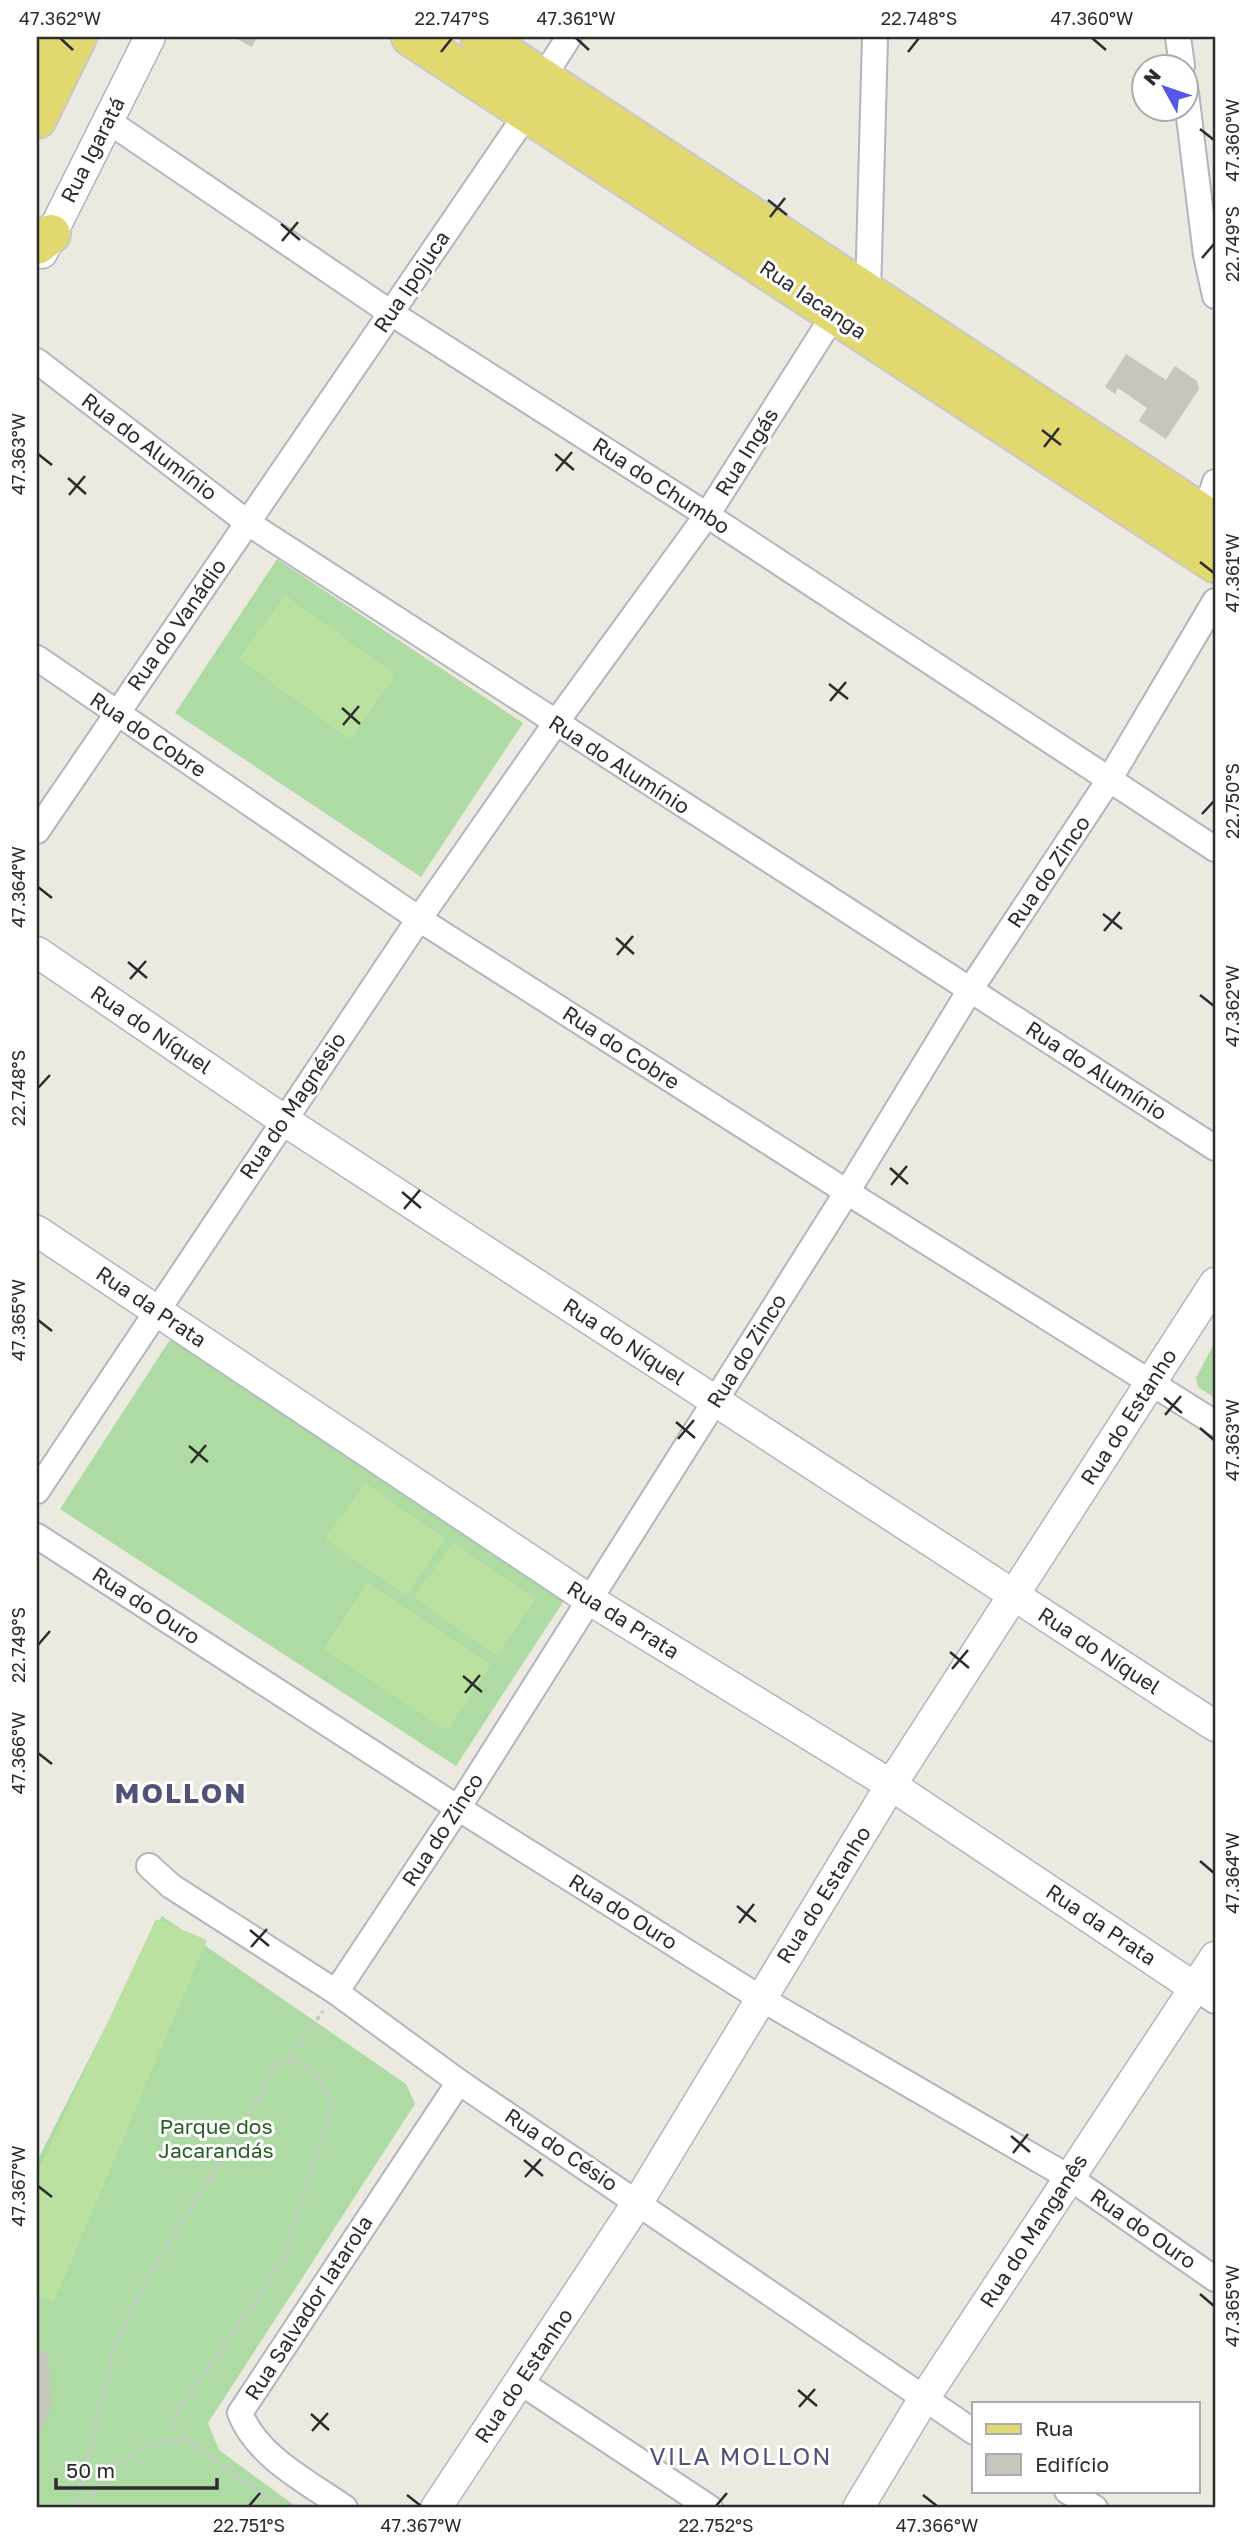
<svg xmlns="http://www.w3.org/2000/svg" width="1252" height="2545" font-family="'Golos Text',sans-serif">
<style>
.grass{fill:#addba3}
.pitch{fill:#bbe1a0}
.building{fill:#c8c5bf}
.lines{fill:none;stroke-linecap:round;stroke-linejoin:round}
.minor-casing{stroke:#b3b4be;stroke-width:28}
.tertiary-casing{stroke:#b3b4be;stroke-width:33}
.primary-casing{stroke:#c8c8c8;stroke-width:42}
.path{stroke:#c8c8c8;stroke-width:3.5;stroke-dasharray:5 3.5;stroke-linecap:butt}
.minor{stroke:#fff;stroke-width:24}
.tertiary{stroke:#fff;stroke-width:30}
.primary{stroke:#e1d970;stroke-width:38}
.ticks{fill:none;stroke:#2c2c2c;stroke-width:2.5}
.labels{text-anchor:middle;stroke-width:6;stroke-linejoin:round;paint-order:stroke}
.street-label{font-size:21px;fill:#2c2c2c;stroke:#fff}
.park-label{font-size:21px;fill:#266123;stroke:#fff}
.quarter-label{font-size:24px;letter-spacing:2px;fill:#515277;stroke:#fff}
.district-label{font-size:28px;font-weight:bold;letter-spacing:2px;fill:#515277;stroke:#fff}
.neatline{fill:none;stroke:#2c2c2c;stroke-width:2.5}
.ticks-label{font-size:18px;text-anchor:middle;fill:#2c2c2c}
</style>
<rect width="100%" height="100%" fill="#ece9e0"/>
<g class="grass">
<path d="M277,559l246,164 -102,154 -246,-164z"/>
<path d="M171,1338l396,258 -111,170 -396,-257z"/>
<path d="M1215,1342v56l-17,-11 -2,-9z"/>
<path d="M162,1916l244,168 9,20 -207,319 11,27 79,58h-261v-347z"/>
</g>
<g class="pitch">
<path d="M285,595l111,80 -46,64 -111,-80z"/>
<path d="M365,1483l80,55 -39,57 -81,-56z"/>
<path d="M453,1542l82,57 -38,56 -83,-57z"/>
<path d="M367,1582l124,82 -44,66 -123,-81z"/>
<path d="M156,1919l51,21 -153,362 -17,-6v-123z"/>
</g>
<g class="building">
<path d="M233,37h24l-5,10z"/>
<path d="M1126,354l40,26 9,-14 22,15 2,8 -33,50 -27,-18 8,-13 -29,-20 -3,6 -10,-7z"/>
<path d="M48,2351l3,56 -14,33v-85z"/>
</g>
<g class="lines">
<defs>
<g id="minor">
<path d="M1178,37l4,29"/>
<path d="M1186,93l20,162 9,41"/>
<path d="M108,121l283,192 316,202 508,334"/>
<path d="M868,294l7,-257"/>
<path d="M37,361l211,162 967,625"/>
<path d="M1201,528l14,-46"/>
<path d="M37,658l382,261 428,273 368,231"/>
<path d="M37,831l491,-719 16,-36 25,-39"/>
<path d="M37,1491l382,-572 136,-195 152,-209 128,-202"/>
<path d="M37,1536l421,272 302,190 310,180 145,101"/>
<path d="M149,1866l22,20 165,106 123,90 515,350"/>
<path d="M1195,1988l20,13"/>
<path d="M336,1992l122,-184 389,-616 123,-202 139,-210 106,-179"/>
<path d="M520,2382l190,126"/>
<path d="M1067,2491l28,17"/>
<path d="M345,2508c-37,-26 -88,-51 -105,-95l219,-331"/>
</g>
<g id="tertiary">
<path d="M42,253l108,-216"/>
<path d="M37,952l245,167 933,607"/>
<path d="M37,1231l553,369 301,185 304,203"/>
<path d="M436,2508l202,-306 253,-417 324,-502"/>
<path d="M858,2508l65,-108 292,-443"/>
</g>
<g id="primary">
<path d="M411,37l804,526"/>
<path d="M480,37l735,485"/>
<path d="M37,53l8,-16"/>
<path d="M37,119l40,-82"/>
<path d="M37,245l14,-11"/>
</g>
</defs>
<use href="#minor" class="minor-casing"/>
<use href="#tertiary" class="tertiary-casing"/>
<use href="#primary" class="primary-casing"/>
<g class="path">
<path d="M77,2508l38,-163 33,-69 91,-143 33,-63 17,-11 34,-48"/>
<path d="M81,2508l32,-37 31,-25 42,-7"/>
<path d="M280,2508l-94,-69 -16,-16 115,-165 47,-150 -15,-36 -28,-13"/>
</g>
<use href="#minor" class="minor"/>
<use href="#tertiary" class="tertiary"/>
<use href="#primary" class="primary"/>
</g>
<path class="ticks" d="M60,38l13,12M576,38l13,12M1092,38l14,12M441,52l11,-14M908,52l11,-14M1200,129l14,11M768,200l19,15M770,217l15,-19M281,224l19,16M282,241l16,-19M1202,258l12,-14M1042,430l19,15M1044,447l15,-19M38,454l14,11M555,454l19,16M556,471l16,-19M68,478l18,16M69,495l16,-19M1200,562l14,11M829,684l19,15M830,701l16,-19M342,708l18,16M343,725l16,-19M1202,814l12,-13M38,887l14,11M1103,914l19,15M1104,931l16,-19M616,938l18,16M617,955l16,-19M128,962l19,16M130,979l16,-18M1200,995l14,11M38,1088l12,-13M890,1168l18,16M891,1185l16,-19M402,1192l19,16M404,1209l16,-19M38,1320l14,11M1164,1398l18,15M1165,1415l16,-19M676,1422l19,16M1200,1428l14,12M678,1439l16,-19M189,1446l19,16M191,1463l15,-18M38,1645l12,-14M950,1652l19,16M952,1669l16,-19M463,1676l19,16M465,1693l15,-18M38,1753l14,11M1200,1861l14,12M737,1906l19,16M739,1923l15,-19M250,1930l19,16M251,1947l16,-18M1011,2136l19,16M1013,2153l15,-19M524,2160l19,16M525,2177l16,-18M38,2186l14,11M1200,2294l14,12M798,2390l19,16M799,2407l16,-18M311,2414l18,16M312,2431l16,-18M407,2495l14,11M923,2495l14,11M249,2506l11,-13M716,2506l11,-13"/>
<g class="labels">
<g class="street-label">
<text transform="translate(93 150) rotate(-63)" y="7">Rua Igaratá</text>
<text transform="translate(412 282) rotate(-56)" y="7">Rua Ipojuca</text>
<text transform="translate(813 300) rotate(34)" y="7">Rua Iacanga</text>
<text transform="translate(149 447) rotate(37)" y="7">Rua do Alumínio</text>
<text transform="translate(747 452) rotate(-58)" y="7">Rua Ingás</text>
<text transform="translate(661 486) rotate(33)" y="7">Rua do Chumbo</text>
<text transform="translate(177 625) rotate(-55)" y="7">Rua do Vanádio</text>
<text transform="translate(148 735) rotate(34)" y="7">Rua do Cobre</text>
<text transform="translate(619 765) rotate(33)" y="7">Rua do Alumínio</text>
<text transform="translate(1049 872) rotate(-56)" y="7">Rua do Zinco</text>
<text transform="translate(151 1030) rotate(34)" y="7">Rua do Níquel</text>
<text transform="translate(621 1048) rotate(33)" y="7">Rua do Cobre</text>
<text transform="translate(1096 1071) rotate(33)" y="7">Rua do Alumínio</text>
<text transform="translate(293 1106) rotate(-56)" y="7">Rua do Magnésio</text>
<text transform="translate(151 1307) rotate(34)" y="7">Rua da Prata</text>
<text transform="translate(624 1342) rotate(33)" y="7">Rua do Níquel</text>
<text transform="translate(747 1351) rotate(-58)" y="7">Rua do Zinco</text>
<text transform="translate(1129 1417) rotate(-57)" y="7">Rua do Estanho</text>
<text transform="translate(146 1606) rotate(33)" y="7">Rua do Ouro</text>
<text transform="translate(623 1620) rotate(32)" y="7">Rua da Prata</text>
<text transform="translate(1099 1651) rotate(33)" y="7">Rua do Níquel</text>
<text transform="translate(443 1830) rotate(-57)" y="7">Rua do Zinco</text>
<text transform="translate(824 1895) rotate(-58)" y="7">Rua do Estanho</text>
<text transform="translate(623 1912) rotate(32)" y="7">Rua do Ouro</text>
<text transform="translate(1101 1925) rotate(34)" y="7">Rua da Prata</text>
<text transform="translate(561 2150) rotate(34)" y="7">Rua do Césio</text>
<text transform="translate(1143 2229) rotate(35)" y="7">Rua do Ouro</text>
<text transform="translate(1034 2231) rotate(-57)" y="7">Rua do Manganês</text>
<text transform="translate(309 2308) rotate(-57)" y="7">Rua Salvador Iatarola</text>
<text transform="translate(524 2376) rotate(-56)" y="7">Rua do Estanho</text>
</g>
<g class="park-label">
<text x="216" y="2134">Parque dos<tspan x="216" dy="24">Jacarandás</tspan></text>
</g>
<g class="quarter-label">
<text x="741" y="2465">VILA MOLLON</text>
</g>
<g class="district-label">
<text x="181" y="1803">MOLLON</text>
</g>
</g>
<rect width="1252" height="2545" fill="none" stroke="#ffffff" stroke-width="77"/>
<rect x="972" y="2402" width="228" height="91" fill="#ffffff" stroke="#ababab" stroke-width="2"/>
<rect x="986" y="2424" width="35" height="10" fill="#e1d970" stroke="#ababab" stroke-width="2"/>
<text x="1035" y="2436" font-size="21" fill="#2c2c2c">Rua</text>
<rect x="986" y="2454" width="35" height="21" fill="#c8c5bf" stroke="#ababab" stroke-width="2"/>
<text x="1035" y="2472" font-size="21" fill="#2c2c2c">Edifício</text>
<g transform="translate(1165 88) rotate(310)"><circle r="33" fill="#ffffff" stroke="#ababab" stroke-width="2"/>
<path d="M0-5L12 26L0 18L-12 26Z" fill="#5457e5"/>
<text y="-10" font-size="19" font-weight="bold" text-anchor="middle" fill="#2c2c2c">N</text>
</g>
<path d="M56 2478v10h161v-10" fill="none" stroke="#2c2c2c" stroke-width="3.5"/>
<text x="66" y="2478" font-size="21" fill="#2c2c2c" stroke="#ffffff" stroke-width="5" paint-order="stroke">50 m</text>
<rect x="38" y="38" width="1176" height="2468" class="neatline"/>
<g class="ticks-label">
<text x="60" y="25">47.362°W</text>
<text x="452" y="25">22.747°S</text>
<text x="576" y="25">47.361°W</text>
<text x="919" y="25">22.748°S</text>
<text x="1092" y="25">47.360°W</text>
<text transform="translate(1233 140) rotate(-90)" y="6">47.360°W</text>
<text transform="translate(1233 244) rotate(-90)" y="6">22.749°S</text>
<text transform="translate(19 454) rotate(-90)" y="6">47.363°W</text>
<text transform="translate(1233 573) rotate(-90)" y="6">47.361°W</text>
<text transform="translate(1233 801) rotate(-90)" y="6">22.750°S</text>
<text transform="translate(19 887) rotate(-90)" y="6">47.364°W</text>
<text transform="translate(1233 1006) rotate(-90)" y="6">47.362°W</text>
<text transform="translate(19 1088) rotate(-90)" y="6">22.748°S</text>
<text transform="translate(19 1320) rotate(-90)" y="6">47.365°W</text>
<text transform="translate(1233 1440) rotate(-90)" y="6">47.363°W</text>
<text transform="translate(19 1645) rotate(-90)" y="6">22.749°S</text>
<text transform="translate(19 1753) rotate(-90)" y="6">47.366°W</text>
<text transform="translate(1233 1873) rotate(-90)" y="6">47.364°W</text>
<text transform="translate(19 2186) rotate(-90)" y="6">47.367°W</text>
<text transform="translate(1233 2306) rotate(-90)" y="6">47.365°W</text>
<text x="249" y="2532">22.751°S</text>
<text x="421" y="2532">47.367°W</text>
<text x="716" y="2532">22.752°S</text>
<text x="937" y="2532">47.366°W</text>
</g>
</svg>
